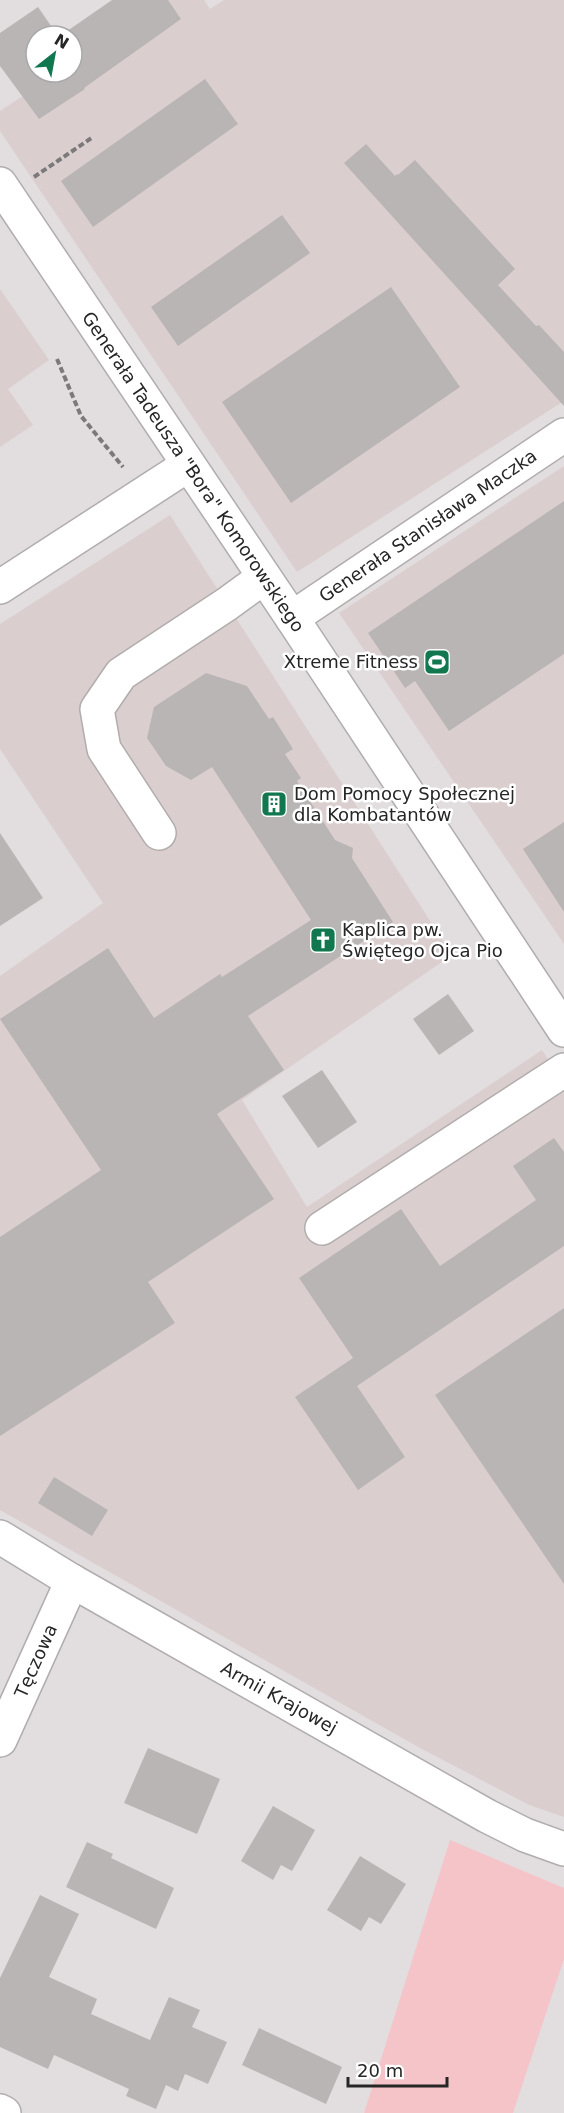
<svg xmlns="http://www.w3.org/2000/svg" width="564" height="2113" font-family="'DejaVu Sans',sans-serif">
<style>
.built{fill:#dbcecf}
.green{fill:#f4c4c9}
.building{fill:#b9b5b5}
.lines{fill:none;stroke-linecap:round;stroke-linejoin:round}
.minor-casing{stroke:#b1adad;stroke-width:36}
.path{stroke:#7c797a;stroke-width:4;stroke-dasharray:6 3;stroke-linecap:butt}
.minor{stroke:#fff;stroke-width:33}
.labels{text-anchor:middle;stroke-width:5;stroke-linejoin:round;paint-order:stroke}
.street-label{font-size:18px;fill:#272626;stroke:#fff}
.poi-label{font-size:18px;fill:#272626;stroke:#fff;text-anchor:start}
</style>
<rect width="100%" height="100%" fill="#e2dedf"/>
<g class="built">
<path d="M117,0h87l6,9 14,-9h340v401l-267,171 -297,-441v-20l59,-39h13z"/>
<path d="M0,289l49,71 -41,29 25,36 -33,22z"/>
<path d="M564,466v478l-225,-331z"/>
<path d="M170,515l282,440 -210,145 65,107 235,-157 22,33v734l-35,-12 -109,-57 -420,-238v-534l103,-73 -103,-154v-125z"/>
</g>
<path class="green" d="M450,1840l114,48v71l-51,154h-149z"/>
<g class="building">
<path d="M112,0h56l13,19 -97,69 1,1 -46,30 -39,-53v-33l38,-26 20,29h-22v36h36v-36h-12z"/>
<path d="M205,79l33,45 -145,103 -32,-46z"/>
<path d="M366,144l29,32 2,-2 1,1 17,-15 100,109 -17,16 38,41 3,-1 25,27v54l-220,-243z"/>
<path d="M282,215l28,38 -132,93 -27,-39z"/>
<path d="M391,287l69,100 -169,116 -69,-101z"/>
<path d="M564,501v153l-115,77 -34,-50 -10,7 -37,-55z"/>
<path d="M206,673l41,13 22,33 4,-2 20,32 -8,5 16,24 -4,3 38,59 18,8 -1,10 41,64 -145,94 36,54 -67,44 57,85 -126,83 27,41 -175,113v-199l101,-67 -101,-151 108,-71 46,70 66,-44 2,3 89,-57 -99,-153 -21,13 -25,-14 -19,-28 7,-31z"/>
<path d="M564,822v90l-41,-63z"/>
<path d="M0,833l43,65 -43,28z"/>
<path d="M448,994l26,37 -35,24 -26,-36z"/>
<path d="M322,1070l35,52 -39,26 -36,-52z"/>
<path d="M554,1138l10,14v94l-207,140 48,71 -47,33 -63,-93 58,-39 -54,-80 102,-69 39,57 96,-66 -23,-34z"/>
<path d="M564,1308v276l-129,-189z"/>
<path d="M54,1477l54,33 -16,26 -54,-33z"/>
<path d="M148,1748l72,31 -23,55 -73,-31z"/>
<path d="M273,1806l42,24 -23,41 -11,-6 -8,15 -32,-19z"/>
<path d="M87,1842l26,12 -2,4 63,30 -18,41 -90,-42z"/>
<path d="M360,1856l46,28 -25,40 -12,-7 -8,14 -34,-21z"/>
<path d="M40,1895l39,19 -30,63 48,22 -6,15 59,26 19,-43 31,13 -8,17 35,15 -19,42 -23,-10 -7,17 -12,-6 -10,24 -30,-13 3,-7 -75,-34 -6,14 -48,-22v-69z"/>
<path d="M259,2028l83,39 -16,37 -84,-39z"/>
</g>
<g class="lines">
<defs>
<g id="minor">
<path d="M0,184l292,434 272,412"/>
<path d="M0,587l188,-122"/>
<path d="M292,618l272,-183"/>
<path d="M159,833l-55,-84 -7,-40 24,-35 106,-70 37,-27"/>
<path d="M322,1228l242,-158"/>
<path d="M0,1537l72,44 415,235 38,19 39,14"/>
<path d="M0,1740l72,-159"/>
<path d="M0,2111l4,2"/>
</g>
</defs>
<use href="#minor" class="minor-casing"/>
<g class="path">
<path d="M34,177l59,-40"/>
<path d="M57,359l24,57 42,51"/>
</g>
<use href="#minor" class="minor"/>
</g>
<defs>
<symbol id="stadium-square" viewBox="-11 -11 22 22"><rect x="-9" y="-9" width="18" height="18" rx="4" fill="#11774f" stroke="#fff"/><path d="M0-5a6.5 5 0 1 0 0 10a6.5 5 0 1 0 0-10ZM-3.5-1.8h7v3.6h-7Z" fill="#fff"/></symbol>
<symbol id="building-square" viewBox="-11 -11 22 22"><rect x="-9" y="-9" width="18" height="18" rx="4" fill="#11774f" stroke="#fff"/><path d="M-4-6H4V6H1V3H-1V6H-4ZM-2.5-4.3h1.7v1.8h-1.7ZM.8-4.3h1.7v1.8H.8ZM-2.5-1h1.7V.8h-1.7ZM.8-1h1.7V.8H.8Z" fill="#fff"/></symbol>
<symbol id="church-square" viewBox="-11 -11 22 22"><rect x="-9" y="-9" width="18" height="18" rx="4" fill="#11774f" stroke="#fff"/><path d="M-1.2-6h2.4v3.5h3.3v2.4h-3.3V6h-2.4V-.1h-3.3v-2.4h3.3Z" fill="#fff"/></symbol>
</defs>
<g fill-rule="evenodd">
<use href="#stadium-square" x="422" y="647" width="30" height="30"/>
<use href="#building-square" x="259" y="789" width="30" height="30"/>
<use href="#church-square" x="308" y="925" width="30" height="30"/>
</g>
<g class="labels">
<g class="street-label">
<text transform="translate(193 472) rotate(56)" y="6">Generała Tadeusza "Bora" Komorowskiego</text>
<text transform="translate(428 526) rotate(-34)" y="6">Generała Stanisława Maczka</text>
<text transform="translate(36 1661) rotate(-66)" y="6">Tęczowa</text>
<text transform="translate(279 1698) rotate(29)" y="6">Armii Krajowej</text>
</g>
<g class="poi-label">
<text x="418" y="668" text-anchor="end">Xtreme Fitness</text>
<text x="294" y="800">Dom Pomocy Społecznej<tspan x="294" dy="21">dla Kombatantów</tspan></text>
<text x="342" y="936">Kaplica pw.<tspan x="342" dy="21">Świętego Ojca Pio</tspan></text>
</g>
</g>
<g transform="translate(54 54) rotate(31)"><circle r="28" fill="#ffffff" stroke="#a9a8a8" stroke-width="1.5"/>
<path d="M0-4.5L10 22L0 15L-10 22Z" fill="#11774f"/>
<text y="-9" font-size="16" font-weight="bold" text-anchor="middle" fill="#272626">N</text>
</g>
<path d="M348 2077v9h99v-9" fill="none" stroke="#272626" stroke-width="3"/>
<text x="357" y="2077" font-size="18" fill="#272626" stroke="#ffffff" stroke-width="4.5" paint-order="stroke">20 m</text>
</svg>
